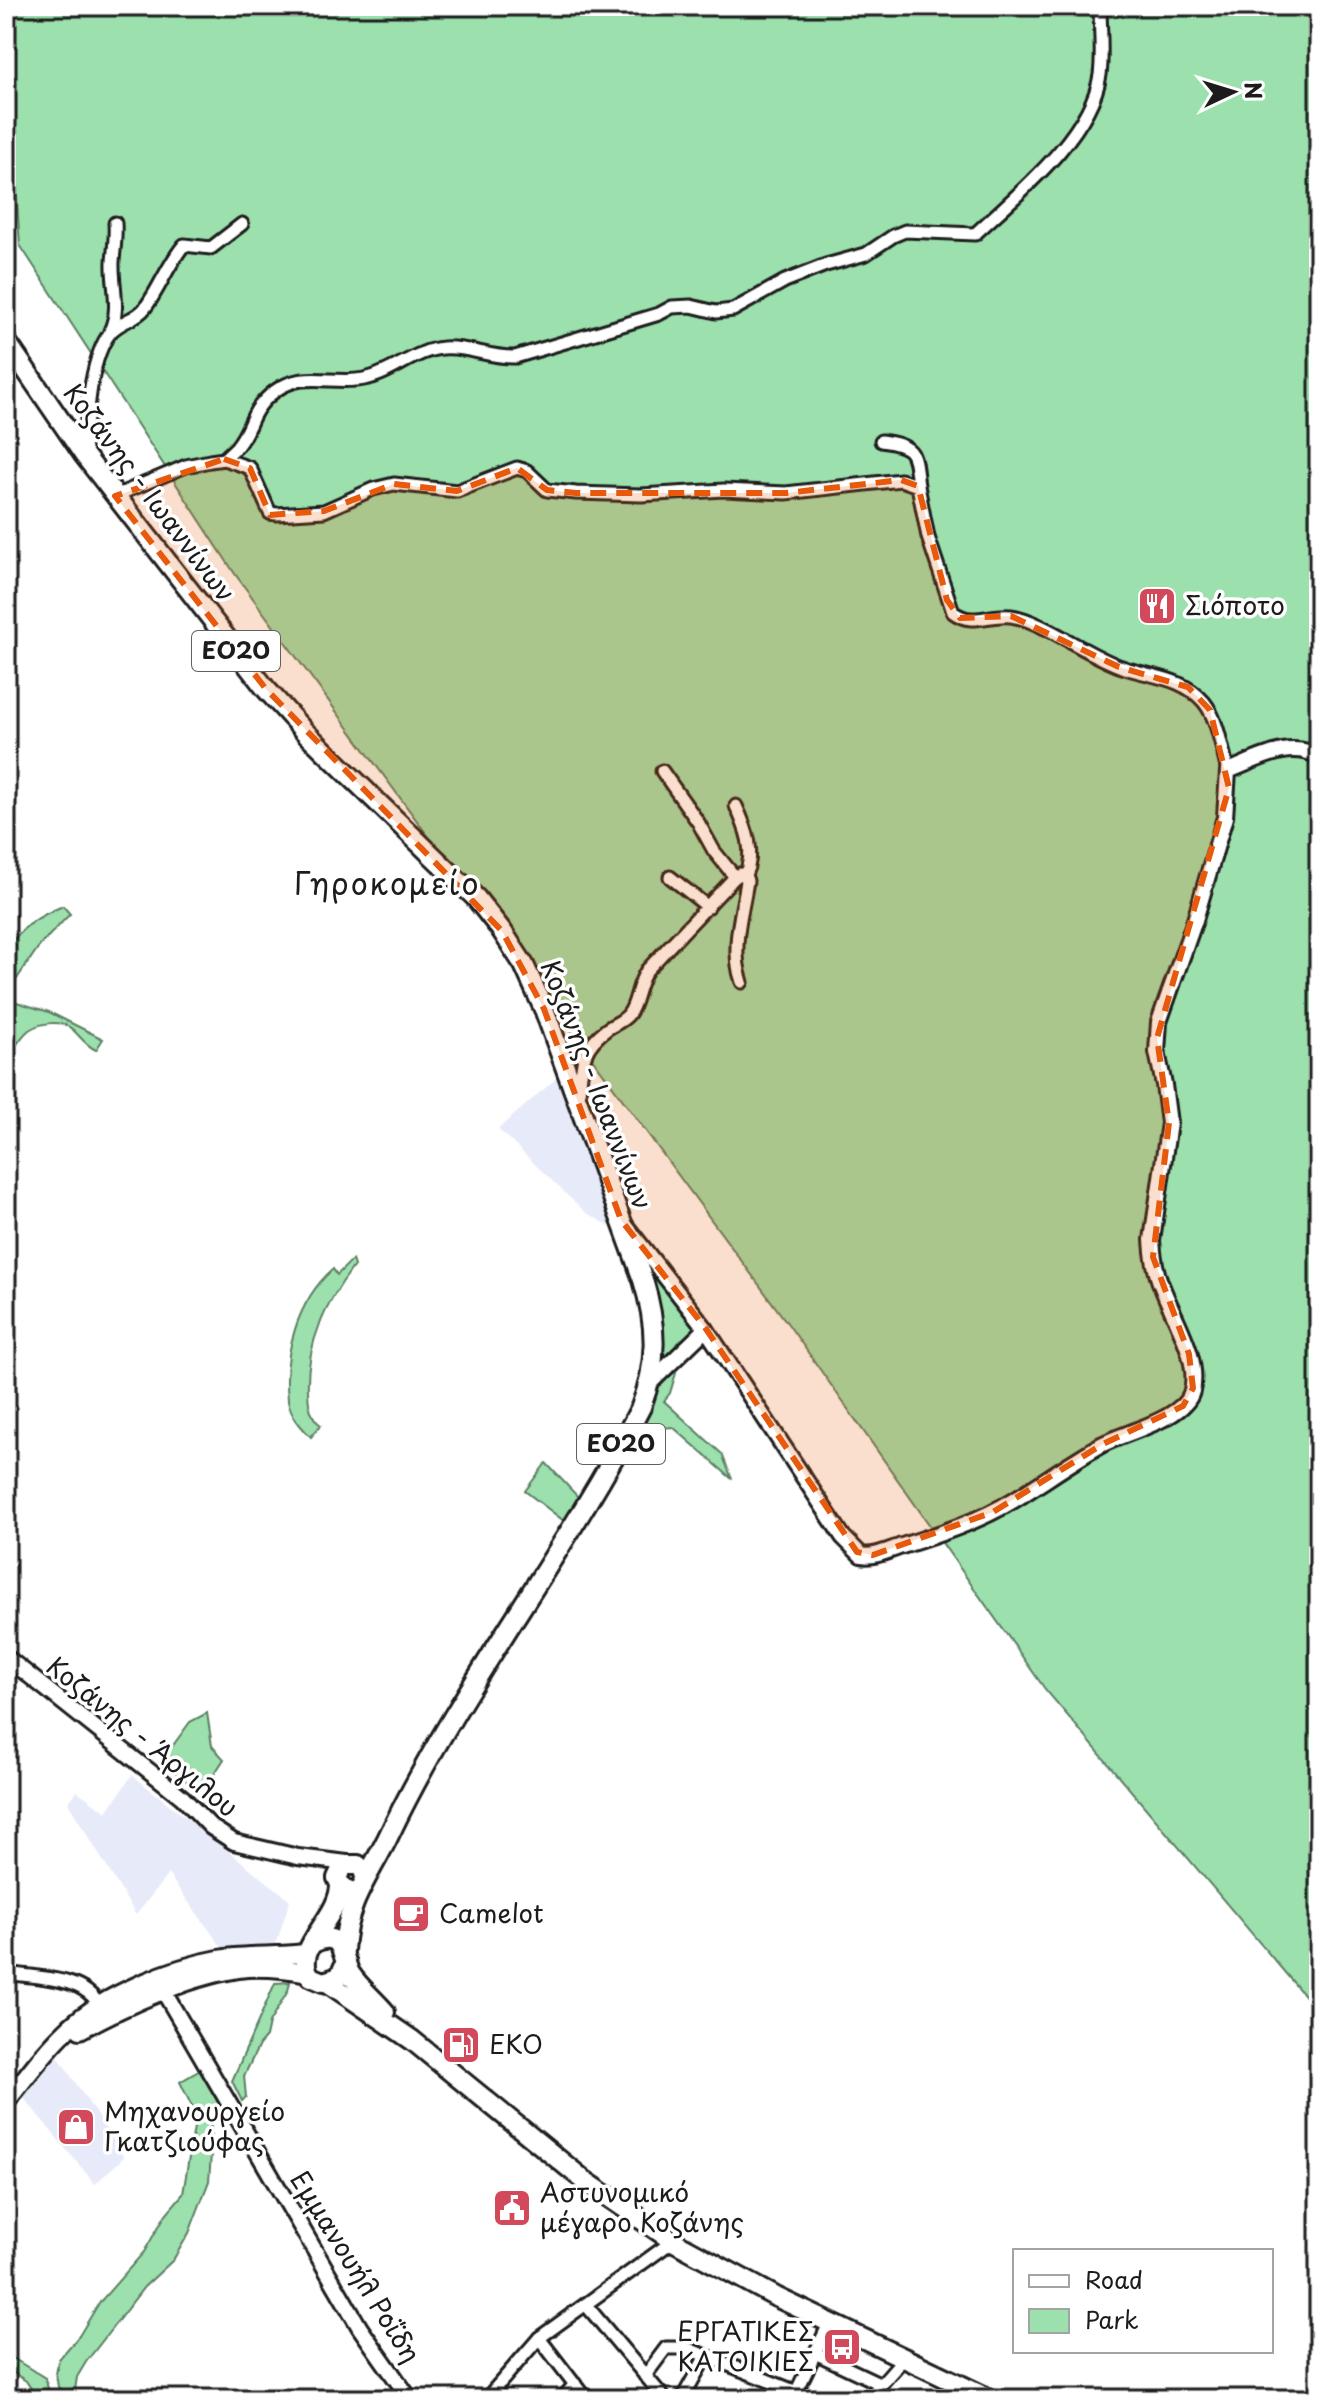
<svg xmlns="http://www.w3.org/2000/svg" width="1325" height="2405" font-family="'Playpen Sans',sans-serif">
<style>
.built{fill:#e7eaf9}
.green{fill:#9ce1ad;stroke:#5c7e64;stroke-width:2}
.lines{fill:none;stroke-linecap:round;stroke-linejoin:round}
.minor-casing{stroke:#1c1c1c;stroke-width:17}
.tertiary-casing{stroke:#1c1c1c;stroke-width:20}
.secondary-casing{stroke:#1c1c1c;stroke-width:22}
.primary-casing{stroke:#1c1c1c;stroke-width:24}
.minor{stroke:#fff;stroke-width:11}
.tertiary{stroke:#fff;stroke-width:14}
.secondary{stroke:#fff;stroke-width:16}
.primary{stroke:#fff;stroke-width:18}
.marked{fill:#e8590c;fill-opacity:0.2;stroke:#e8590c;stroke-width:6;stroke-dasharray:16 10;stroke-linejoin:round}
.labels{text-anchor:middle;stroke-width:7;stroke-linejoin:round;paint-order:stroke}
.shield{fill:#fff;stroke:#606060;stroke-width:2}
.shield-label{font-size:24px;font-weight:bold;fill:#1c1c1c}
.street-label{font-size:26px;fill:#1c1c1c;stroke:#fff}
.poi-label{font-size:26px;fill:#1c1c1c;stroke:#fff;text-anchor:start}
.quarter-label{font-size:30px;letter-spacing:2px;fill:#1c1c1c;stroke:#fff}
</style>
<rect width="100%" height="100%" fill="#fff"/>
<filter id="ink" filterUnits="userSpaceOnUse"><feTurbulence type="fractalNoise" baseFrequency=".0125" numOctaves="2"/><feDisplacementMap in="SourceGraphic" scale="16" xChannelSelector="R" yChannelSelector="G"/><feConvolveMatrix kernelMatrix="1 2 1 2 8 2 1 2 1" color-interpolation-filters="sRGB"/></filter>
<g filter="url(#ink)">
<g class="built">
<path d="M559,1076l56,153 -30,-17 -87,-83z"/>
<path d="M132,1775l158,125 -15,47 -51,3 -56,-76 -32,41 -68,-112 9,-12 30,21z"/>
<path d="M58,2056l66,101 -29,27 -72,-87z"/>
</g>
<g class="green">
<path d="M6,6h1313v2007l-274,-324 -257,-365 -553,-750 -215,-329 -14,-202z"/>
<path d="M63,906l7,8 -30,31 -32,47 2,8 39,12 54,27 -7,11c-11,-5 -15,-13 -24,-21 -10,-9 -31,-7 -43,1 -9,7 -16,21 -23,31v-116l3,1c13,-20 32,-31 54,-40z"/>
<path d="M352,1260l2,6c-29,38 -48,78 -46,126 0,11 3,27 13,33l-10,12c-10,-10 -21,-22 -23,-37 -5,-47 9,-99 45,-131l4,6z"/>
<path d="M650,1275l28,21 21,31 -37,36 -1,-48z"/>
<path d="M672,1372l4,1 -6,20 -6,8 58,53 10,25 -59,-52 -12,1 -19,13 -7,-2 24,-52z"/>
<path d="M546,1463l33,35 -15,23 -39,-30z"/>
<path d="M207,1713l5,33 12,13 -13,20 -14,10 -36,-27 29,-40z"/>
<path d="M290,1982l-2,9 -19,32 -3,14 -7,8 -15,31 2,21 -4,4 -10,-20 43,-98z"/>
<path d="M202,2069l18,34 -10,17 2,21 -3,40 -20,52 -16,27 -29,27 -58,75 -9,15 -2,13 -9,5 -8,-8 -2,-13 3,-15 20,-23 20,-33 45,-51 22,-38 17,-20 13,-79 -16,-33z"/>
<path d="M6,2354l39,24 6,21h-13l-12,-18 -20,-13z"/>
</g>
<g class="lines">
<defs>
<g id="minor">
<path d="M110,331c11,-22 2,-46 3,-69 1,-14 3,-25 2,-39"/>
<path d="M881,441c36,5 33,12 37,45"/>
<path d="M84,454c3,-32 5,-95 26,-121 9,-12 26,-13 35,-25 15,-20 23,-44 39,-63l27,3 31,-24"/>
<path d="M224,459c4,-5 10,-9 13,-13 17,-21 11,-34 38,-55 28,-21 57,-6 89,-12 28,-5 51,-29 79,-31 25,-2 47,10 72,9l144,-43 13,-7 19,-1 25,6 17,-2 52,-29 41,-16 40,-11 27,-18 12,-5 70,3c43,-40 116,-99 125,-159 3,-22 0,-47 0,-69"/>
<path d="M115,496l71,-30 24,-5 14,-2 26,9 20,45 6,1 48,-3 49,-22 21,-5 63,7 60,-23 10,3 20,19 29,3 65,2 83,-5 62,3 115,-13 17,6 10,51 25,75c19,15 37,1 58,4 31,4 77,40 111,51 29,10 61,10 82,35 14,17 18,48 24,69"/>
<path d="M662,771l36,51 16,29 21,26"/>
<path d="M736,806c10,22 20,46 9,69l2,6c-5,33 -17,67 -5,101"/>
<path d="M670,877l38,30"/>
<path d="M579,1094c3,-30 2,-46 28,-65 7,-5 15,-7 21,-14 10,-12 8,-29 19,-45l88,-93 5,-3 5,1"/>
<path d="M6,1973c30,5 77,3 93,32"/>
<path d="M586,2305l79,94"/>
<path d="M539,2338l47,61"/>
<path d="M815,2353l66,31"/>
<path d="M645,2376l21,-28h20l111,44"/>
<path d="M486,2399l53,-61 134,-97"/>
<path d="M562,2399l13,-15"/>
<path d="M682,2399l24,-43"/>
<path d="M793,2399l37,-77"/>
<path d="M868,2399l36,-41"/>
</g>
<g id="tertiary">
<path d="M625,1225l81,104 137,208 18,18c13,3 28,-5 41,-9 38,-12 78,-25 112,-46 29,-18 57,-38 87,-55 24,-13 84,-26 91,-54 8,-34 -19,-74 -30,-104 -7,-15 -9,-30 -10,-47l17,-117 -5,-38 -7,-33 2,-30 36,-102 30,-103 3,-46c29,-11 62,-32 91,-14"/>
<path d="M649,1384l57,-55"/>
<path d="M6,1657l176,140 29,30 23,15 64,15 49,6"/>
<path d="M164,1992l196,336 50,71"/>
</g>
<g id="secondary">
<path d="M80,2030c45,-25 116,-57 167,-62 21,-1 41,1 61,5"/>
<path d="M6,2102c20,-25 40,-53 64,-75 33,-32 104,-60 149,-68 29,-5 58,-2 86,-6"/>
</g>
<g id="primary">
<path d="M6,341l78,114 182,234 37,41 173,168 26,33 22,34 20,44 99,271c14,45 15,82 -2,127 -75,146 -180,278 -251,426 -20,43 -44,68 -46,118"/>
<path d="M340,1884c1,34 -51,66 -29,93l12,5 16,-5 7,-15"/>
<path d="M346,1889l-6,-5 -3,-6 6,-13h15l5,5 2,7"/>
<path d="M313,1943c32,-15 28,14 37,30 9,14 24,26 35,39"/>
<path d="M327,1982l85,58 173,141 88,60 103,56 214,102"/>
</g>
</defs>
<use href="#minor" class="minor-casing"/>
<use href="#tertiary" class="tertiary-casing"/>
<use href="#secondary" class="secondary-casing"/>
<use href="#primary" class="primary-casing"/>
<use href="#minor" class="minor"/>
<use href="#tertiary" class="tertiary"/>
<use href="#secondary" class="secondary"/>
<use href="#primary" class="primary"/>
</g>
</g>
<path class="marked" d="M224,459l26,9 20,47 54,-4 70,-27 63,7 60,-23 30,22 29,3h210l115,-13 17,6 29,114 13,18 51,-2 108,51 69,20 22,23 19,78 -72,250 12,85 -16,134 36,97 4,34 -10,18 -80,38 -110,68 -120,43 -16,-3 -151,-223 -85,-109 -77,-211 -42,-78 -236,-242 -151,-193z"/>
<defs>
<symbol id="restaurant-square" viewBox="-11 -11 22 22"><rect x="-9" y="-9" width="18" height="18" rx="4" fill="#d1495b" stroke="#fff"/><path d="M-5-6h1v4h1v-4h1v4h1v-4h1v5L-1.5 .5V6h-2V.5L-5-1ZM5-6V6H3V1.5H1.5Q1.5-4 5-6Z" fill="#fff"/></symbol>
<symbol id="cafe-square" viewBox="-11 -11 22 22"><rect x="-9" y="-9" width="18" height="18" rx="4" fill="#d1495b" stroke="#fff"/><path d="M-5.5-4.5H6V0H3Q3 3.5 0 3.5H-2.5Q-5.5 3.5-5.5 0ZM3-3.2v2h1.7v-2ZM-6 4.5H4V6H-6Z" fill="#fff"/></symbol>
<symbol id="fuel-square" viewBox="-11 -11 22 22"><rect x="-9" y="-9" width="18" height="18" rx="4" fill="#d1495b" stroke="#fff"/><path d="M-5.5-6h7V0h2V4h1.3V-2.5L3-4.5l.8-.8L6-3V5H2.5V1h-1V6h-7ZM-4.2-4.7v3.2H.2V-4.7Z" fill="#fff"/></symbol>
<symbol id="shop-square" viewBox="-11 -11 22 22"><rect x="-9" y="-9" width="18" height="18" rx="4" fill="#d1495b" stroke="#fff"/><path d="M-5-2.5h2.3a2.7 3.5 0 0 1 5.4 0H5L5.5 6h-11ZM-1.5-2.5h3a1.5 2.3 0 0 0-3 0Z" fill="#fff"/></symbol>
<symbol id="civic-square" viewBox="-11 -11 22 22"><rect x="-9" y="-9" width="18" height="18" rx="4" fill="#d1495b" stroke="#fff"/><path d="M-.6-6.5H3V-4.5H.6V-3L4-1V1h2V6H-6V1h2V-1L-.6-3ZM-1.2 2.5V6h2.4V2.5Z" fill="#fff"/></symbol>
<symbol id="bus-square" viewBox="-11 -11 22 22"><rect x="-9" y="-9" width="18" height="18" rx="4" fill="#d1495b" stroke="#fff"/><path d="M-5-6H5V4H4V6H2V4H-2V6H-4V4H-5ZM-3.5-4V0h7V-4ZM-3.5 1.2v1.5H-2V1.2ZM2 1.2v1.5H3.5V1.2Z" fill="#fff"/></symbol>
</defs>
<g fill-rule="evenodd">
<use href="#restaurant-square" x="1135" y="584" width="44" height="44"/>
<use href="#cafe-square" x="389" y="1892" width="44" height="44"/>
<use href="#fuel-square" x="439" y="2023" width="44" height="44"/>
<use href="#shop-square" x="54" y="2105" width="44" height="44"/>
<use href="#civic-square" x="490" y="2186" width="44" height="44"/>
<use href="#bus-square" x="820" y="2325" width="44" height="44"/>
</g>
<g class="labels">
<g class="shield">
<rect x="192" y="631" width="88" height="40" rx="6"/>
<rect x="577" y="1424" width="88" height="40" rx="6"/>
</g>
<g class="shield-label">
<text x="236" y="659">ΕΟ20</text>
<text x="621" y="1452">ΕΟ20</text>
</g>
<g class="street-label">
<text transform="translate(149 493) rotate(53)" y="9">Κοζάνης - Ιωαννίνων</text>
<text transform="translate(596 1085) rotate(69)" y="9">Κοζάνης - Ιωαννίνων</text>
<text transform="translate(142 1737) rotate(39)" y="9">Κοζάνης - Άργιλου</text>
<text transform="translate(355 2267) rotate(58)" y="9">Εμμανουήλ Ροΐδη</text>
</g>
<g class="poi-label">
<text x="1185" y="615">Σιόποτο</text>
<text x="439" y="1923">Camelot</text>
<text x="489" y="2054">EKO</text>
<text x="104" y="2121">Μηχανουργείο<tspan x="104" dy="30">Γκατζιούφας</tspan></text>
<text x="540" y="2202">Αστυνομικό<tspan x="540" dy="30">μέγαρο Κοζάνης</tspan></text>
<text x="814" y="2341" text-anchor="end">ΕΡΓΑΤΙΚΕΣ<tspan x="814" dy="30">ΚΑΤΟΙΚΙΕΣ</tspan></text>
</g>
<g class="quarter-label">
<text x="387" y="895">Γηροκομείο</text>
</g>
</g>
<rect width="1325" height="2405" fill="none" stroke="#fff" stroke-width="32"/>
<rect x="16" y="16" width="1293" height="2373" fill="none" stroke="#1c1c1c" stroke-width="3" filter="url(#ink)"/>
<rect x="1013" y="2249" width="260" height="104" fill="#ffffff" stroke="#a4a4a4" stroke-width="2"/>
<rect x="1029" y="2275" width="40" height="12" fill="#ffffff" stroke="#a4a4a4" stroke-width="2"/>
<text x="1085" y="2289" font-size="24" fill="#1c1c1c">Road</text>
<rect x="1029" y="2309" width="40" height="24" fill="#9ce1ad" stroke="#a4a4a4" stroke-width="2"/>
<text x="1085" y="2329" font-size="24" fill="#1c1c1c">Park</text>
<g transform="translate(1233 92) rotate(86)" stroke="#ffffff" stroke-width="6" paint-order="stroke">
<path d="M0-6L14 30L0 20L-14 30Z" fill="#1c1c1c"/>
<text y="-12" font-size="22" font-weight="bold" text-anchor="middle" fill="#1c1c1c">N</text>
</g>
</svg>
